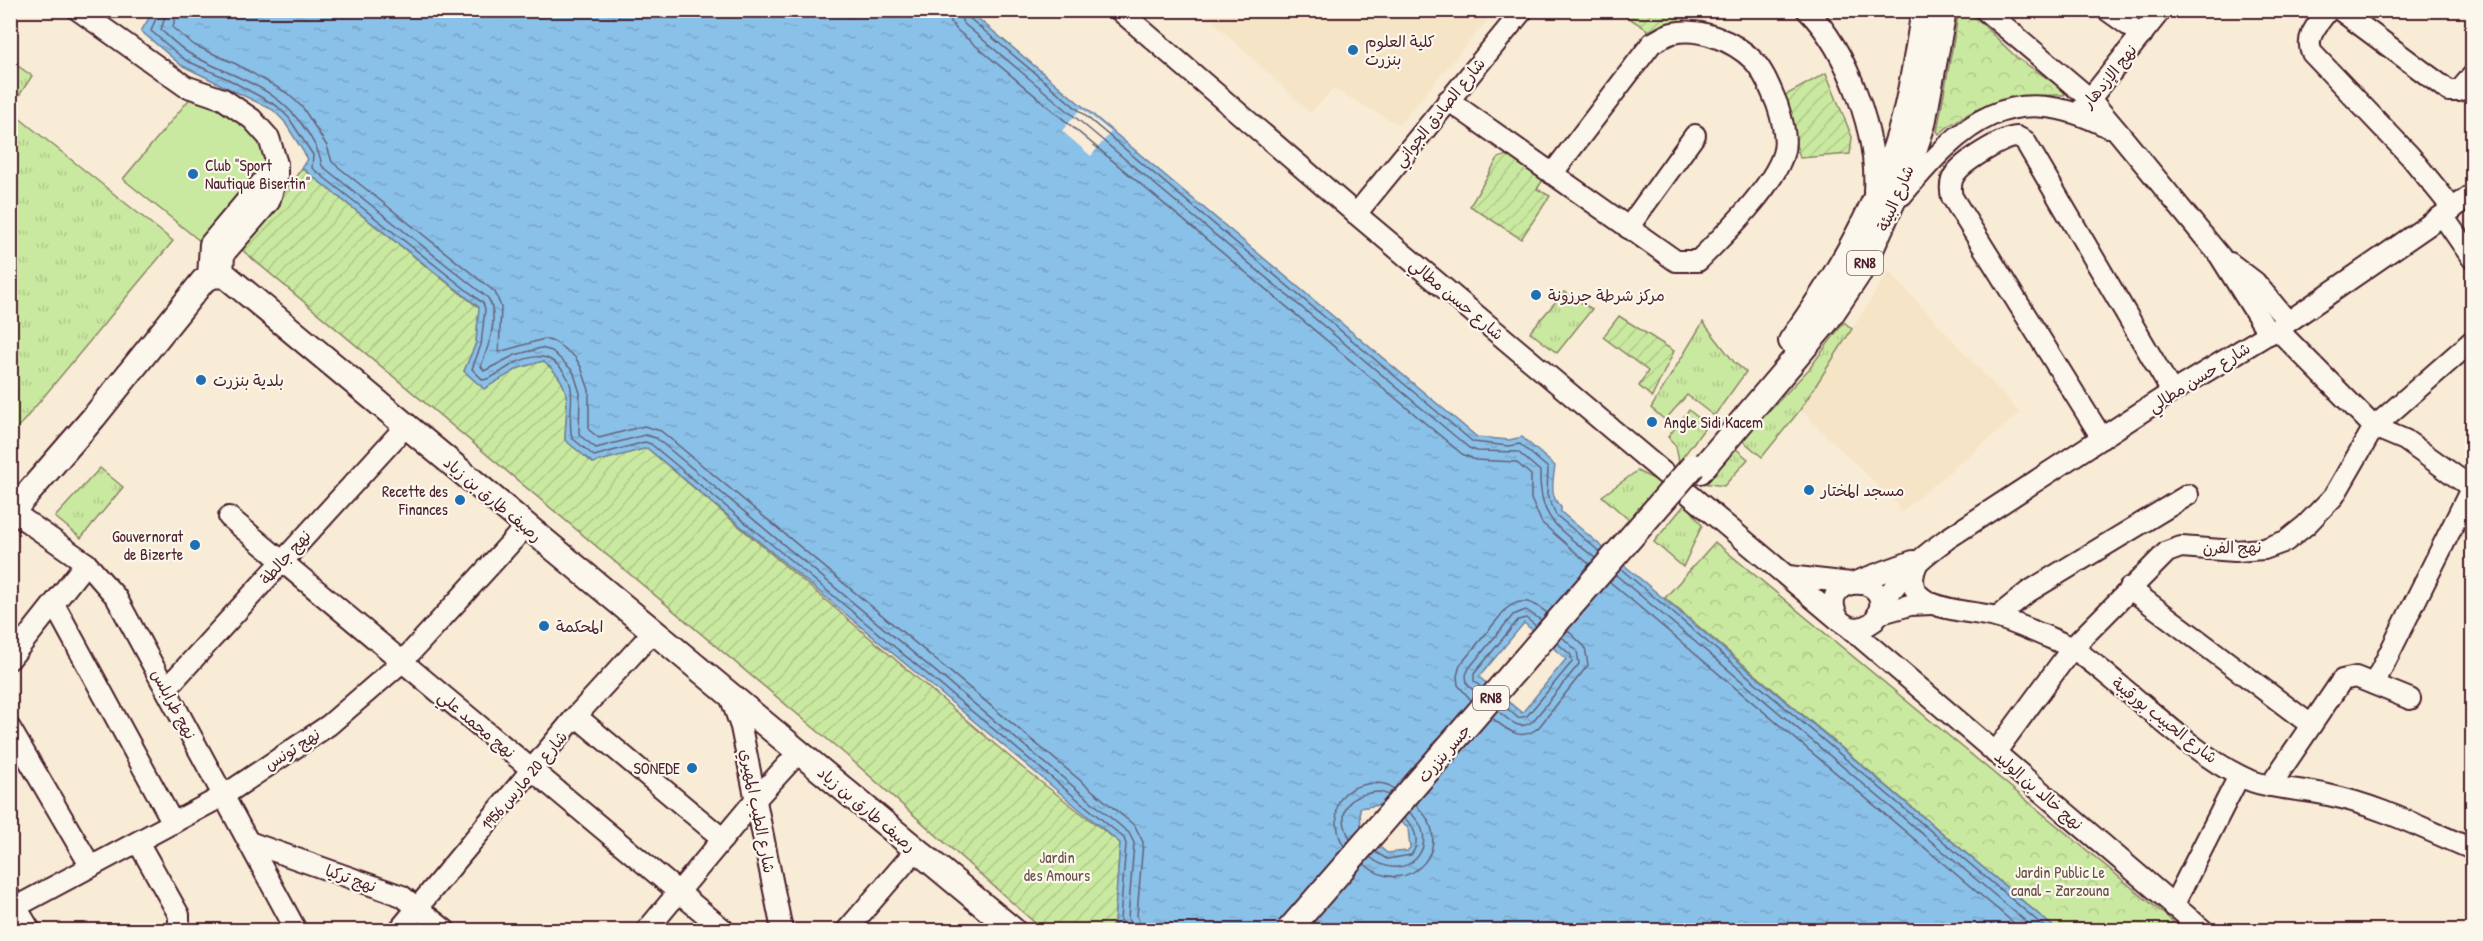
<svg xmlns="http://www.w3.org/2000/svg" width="2483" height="941" font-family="'Patrick Hand','Playpen Sans Arabic',sans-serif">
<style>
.built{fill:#f6e4c7}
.grass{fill:url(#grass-tufts);stroke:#8a8466;stroke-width:1.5}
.park{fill:url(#park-crowns);stroke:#8a8466;stroke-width:1.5}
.garden{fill:url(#garden-furrows);stroke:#8a8466;stroke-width:1.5}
.pitch{fill:#cae9a0;stroke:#8a8466;stroke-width:1.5}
.water{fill:url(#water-ripples);stroke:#70809c;stroke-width:1.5;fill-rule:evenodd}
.pier{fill:#f8ecd6}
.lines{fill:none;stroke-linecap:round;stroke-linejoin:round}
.shore{stroke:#646077;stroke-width:1.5}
.minor-casing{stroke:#4a1f2b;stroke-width:24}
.major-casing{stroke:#4a1f2b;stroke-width:28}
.minor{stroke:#fbf7ec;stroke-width:20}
.major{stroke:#fbf7ec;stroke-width:24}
.major-bridge-casing{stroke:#4a1f2b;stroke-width:28;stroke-linecap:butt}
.major-bridge{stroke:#fbf7ec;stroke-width:24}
.poi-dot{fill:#1f6fb2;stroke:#fbf7ec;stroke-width:2}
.labels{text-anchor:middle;stroke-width:4.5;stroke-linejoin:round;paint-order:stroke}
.shield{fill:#fbf7ec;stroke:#7f6065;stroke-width:1.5}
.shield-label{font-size:15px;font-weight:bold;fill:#4a1f2b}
.poi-label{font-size:16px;fill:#4a1f2b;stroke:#fbf7ec;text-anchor:start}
.street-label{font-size:16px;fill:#4a1f2b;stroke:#fbf7ec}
.park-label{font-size:16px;fill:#6a5248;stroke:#fbf7ec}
</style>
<defs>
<pattern id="grass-tufts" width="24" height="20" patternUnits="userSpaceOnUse" patternTransform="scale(1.5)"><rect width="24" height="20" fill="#cae9a0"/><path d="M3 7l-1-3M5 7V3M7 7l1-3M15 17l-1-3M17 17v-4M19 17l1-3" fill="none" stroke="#afc78a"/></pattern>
<pattern id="park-crowns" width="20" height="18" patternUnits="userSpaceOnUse" patternTransform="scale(1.5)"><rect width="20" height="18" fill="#cae9a0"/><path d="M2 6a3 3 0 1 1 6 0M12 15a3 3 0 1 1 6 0" fill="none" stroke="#afc78a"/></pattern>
<pattern id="garden-furrows" width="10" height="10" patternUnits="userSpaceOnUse" patternTransform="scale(1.5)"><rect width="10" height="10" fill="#cae9a0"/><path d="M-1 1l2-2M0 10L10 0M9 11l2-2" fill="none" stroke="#afc78a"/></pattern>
<pattern id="water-ripples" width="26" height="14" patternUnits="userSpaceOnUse" patternTransform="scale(1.5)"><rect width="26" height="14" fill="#8ac1e8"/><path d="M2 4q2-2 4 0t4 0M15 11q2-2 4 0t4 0" fill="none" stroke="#79a5c7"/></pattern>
</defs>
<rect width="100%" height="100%" fill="#f8ecd6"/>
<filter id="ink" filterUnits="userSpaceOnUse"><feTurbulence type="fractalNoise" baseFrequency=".0167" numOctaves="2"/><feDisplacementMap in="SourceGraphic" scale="12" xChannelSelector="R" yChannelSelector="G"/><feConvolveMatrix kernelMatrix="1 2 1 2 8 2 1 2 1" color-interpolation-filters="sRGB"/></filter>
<g filter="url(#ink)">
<g class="built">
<path d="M1202,11h293l-96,114 -65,-36 -24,24z"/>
<path d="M1889,271l131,142 -120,100 -3,-9 -97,-94z"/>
</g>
<g class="grass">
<path d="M11,61l21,15 -14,21 1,21 154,123 -162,195 -1,-199 7,-30 1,-23 -7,-41z"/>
<path d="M1564,292l28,17 -35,44 -27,-21z"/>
<path d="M1703,322l31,40 12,10 -32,44 -27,-21 -22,25 -14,-12z"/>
<path d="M1844,322l8,7 -52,81 -38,47 -20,-17 67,-71z"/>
<path d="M1689,410l18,15 -28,37 -3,-16 -8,-9z"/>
<path d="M1735,448l13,11 -24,27 -22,-3z"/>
<path d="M100,468l23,19 -42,51 -26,-21z"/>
<path d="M1637,471l25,12 -32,38 -28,-25z"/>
<path d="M1686,503l16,22 -19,42 -29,-25z"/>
</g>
<g class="park">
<path d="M1959,11h10l48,47 48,32 -1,5c-48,-1 -88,7 -125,39l-2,-3z"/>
<path d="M1715,542l468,388h-126l-392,-332z"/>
</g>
<g class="garden">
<path d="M1618,11h65l2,10 -22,3 -14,7z"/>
<path d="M1826,73l26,64 -2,17 -50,4 -18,-61z"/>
<path d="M1510,154l35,23 -8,12 13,7 -29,43 -51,-33 28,-48z"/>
<path d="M302,168l177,140 -3,35 -12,28 20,17 35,-20 24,-7c32,25 23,42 22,79l28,23 54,-15 377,321 96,74 -6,81 -7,6h-64l-198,-176 -603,-504z"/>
<path d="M1619,316l55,35 -22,46 -13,-11 9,-15 -45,-34z"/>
</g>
<path class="pitch" d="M192,96c30,10 69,30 73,66l-64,80 -78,-63z"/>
<path class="water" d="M154,10l815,1 508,426 32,3 13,-3 33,29c-2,14 -6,31 6,41v5l496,418h-936l-7,-6 6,-81 -473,-395 -54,15 -28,-23c1,-37 10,-54 -22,-79l-24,7 -35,21 -20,-18 12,-28 3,-36 -177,-139 6,-9 -24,-38 -11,-11 -92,-45 -40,-34zM1524,623l42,36 -44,54 -43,-36zM1379,805l29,23 2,20 -3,3 -20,2 -26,-22 -1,-23z"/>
<path class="pier" d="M1081,108l30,24 -20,24 -29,-25z"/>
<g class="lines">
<g class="shore">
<path d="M159,10l-8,21 34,29 43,19 49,27 12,12 24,37 -1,13 171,135 2,6 -4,36 -9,24 11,11c11,-1 22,-12 32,-17 13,-6 27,-10 39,-1 30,23 11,46 18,76l22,18 51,-14 6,2 473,394 2,6 -6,76 4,10"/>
<path d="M167,10l-6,20c9,8 19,18 29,24 47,26 86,30 118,79 7,12 12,20 14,33l166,132c12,18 0,50 -7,68l3,5 31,-16 26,-7 11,3 21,20 7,22 -1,42 17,13 49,-13 11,3 473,395 5,10 -6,75 4,12"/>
<path d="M176,10l-3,18 21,17 42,19 51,29 16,15 24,38 5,16 163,130 6,15 -2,45 45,-13 11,3 20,15 6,10 8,23v40l10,8 45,-12 17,5 474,395 8,16 -6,73 4,15"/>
<path d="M949,10l2,12 6,8 505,424 13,6 41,2 15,13v24l11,24 47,41"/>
<path d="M958,10l5,13 506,425 8,3 41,1 22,19c-1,51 19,57 55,87"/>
<path d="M966,10l2,7 505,425 36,4 11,-2 28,24 -1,26 9,21 44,37"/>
<path d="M1621,569l427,361"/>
<path d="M1616,575l420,355"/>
<path d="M1610,582l412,348"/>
<path d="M1482,688l-8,-7v-7l44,-54 8,-2 10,8"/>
<path d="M1477,694l-10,-10 -1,-9 3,-7 44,-53 13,-5 15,10"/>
<path d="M1471,700l-13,-15 -1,-9 3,-11 46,-56c15,-13 28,-7 41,4"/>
<path d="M1503,705l15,13 9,-2 45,-54 -1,-7 -14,-12"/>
<path d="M1498,711c11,9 21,21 35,10l46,-57 -2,-13 -15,-14"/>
<path d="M1492,718c15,12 29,25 47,9l49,-62 -3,-18 -17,-16"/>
<path d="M1350,839c-12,-23 -6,-42 20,-46 7,-1 12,-2 18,2"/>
<path d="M1344,846c-5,-7 -6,-14 -7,-23 -3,-23 7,-35 30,-39 11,-1 18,-2 27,5"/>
<path d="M1375,852l12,7 24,-4c10,-12 4,-29 -7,-37"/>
<path d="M1370,857c36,31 76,-15 39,-45"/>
<path d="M1364,864c45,39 97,-21 51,-59"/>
</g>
<defs>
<g id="minor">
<path d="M78,10l107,76 38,13 29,20 17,19 8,26v12l-8,26 -45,52 -1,21"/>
<path d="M1119,10l237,204 484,407c11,9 22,9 34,0 31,-49 -65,-50 -34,0"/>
<path d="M1807,10c41,41 71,125 67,182"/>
<path d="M1985,10l105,89 28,33 102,124 49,78"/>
<path d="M2107,10l35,25"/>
<path d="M2328,10c-9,13 -24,27 -16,43l98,103 43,53"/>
<path d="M2340,10l109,81h10l13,-15"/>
<path d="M1448,100l228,161h22c24,-24 76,-75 85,-107 5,-15 -1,-35 -6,-50 -6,-14 -13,-33 -24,-44 -19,-19 -54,-33 -80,-27 -7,1 -14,7 -21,10l-100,131"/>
<path d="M2082,109l79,-99"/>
<path d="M1902,195c61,-73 109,-117 206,-68"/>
<path d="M1356,214l167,-204"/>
<path d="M2443,216l29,42"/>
<path d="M1628,228l67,-93"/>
<path d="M2230,263l25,19 33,40"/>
<path d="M208,277l2,-33 67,-80"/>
<path d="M2277,329l97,98 31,13 67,48"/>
<path d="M2102,438l-150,-241c-2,-8 -2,-16 3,-23 8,-12 48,-37 62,-37l8,4 147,251"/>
<path d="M13,512l73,51 30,34 180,333"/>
<path d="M229,517l495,413"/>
<path d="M1918,562c-24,49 46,47 77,55 19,5 37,14 55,21 27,10 45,27 67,45 39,32 78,70 123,93 27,14 59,12 88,19 50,10 98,35 144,54"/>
<path d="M1788,576l63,7"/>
<path d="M1855,582l58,-21"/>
<path d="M2129,588l182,137"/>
<path d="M54,604l119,219"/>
<path d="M1879,610c16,-30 41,-52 68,-71l225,-147 116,-70 184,-127"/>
<path d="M1878,614l32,-9 21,-1 -3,-1"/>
<path d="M1997,617l31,-25 160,-97"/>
<path d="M1846,625l357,305"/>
<path d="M10,659l76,-96"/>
<path d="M2374,684l98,-197"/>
<path d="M166,689l239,-262"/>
<path d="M729,693l12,34 41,203"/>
<path d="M576,716l147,123"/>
<path d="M10,728l81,139"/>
<path d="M1995,753l78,-106 94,-95 14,-5 54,4 29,-2 22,-8 20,-16 28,-29 40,-69 98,-86"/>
<path d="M2270,786l72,-106 14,-3 54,22"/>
<path d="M138,842l41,73v15"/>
<path d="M249,842l153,54 43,34"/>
<path d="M10,897l20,33"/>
<path d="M2173,906l66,-130"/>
<path d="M10,910l213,-114 106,-71 73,-63 124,-136"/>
<path d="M399,930l177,-214 77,-84"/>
<path d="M647,930l109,-131 43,-47"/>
<path d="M847,930l69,-80"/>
</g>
<g id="major">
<path d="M1791,341c49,-69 91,-140 113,-223 9,-35 14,-72 20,-108"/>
<path d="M1700,471l126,-149 37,-55 46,-101 14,-42 21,-114"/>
<path d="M10,514l84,-97 109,-136 11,-6 12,1 787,654"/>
</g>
</defs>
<use href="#minor" class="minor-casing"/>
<use href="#major" class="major-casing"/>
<use href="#minor" class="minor"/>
<use href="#major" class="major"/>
<defs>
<path id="major-bridge" d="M1289,930l404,-464"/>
</defs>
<use href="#major-bridge" class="major-bridge-casing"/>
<use href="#major-bridge" class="major-bridge"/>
</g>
</g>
<g class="poi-dot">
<circle cx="1353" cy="50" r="6"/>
<circle cx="193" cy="174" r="6"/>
<circle cx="1536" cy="295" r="6"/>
<circle cx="201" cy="380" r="6"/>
<circle cx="1652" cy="422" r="6"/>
<circle cx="1809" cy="490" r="6"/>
<circle cx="460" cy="500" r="6"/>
<circle cx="195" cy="545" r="6"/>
<circle cx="544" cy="626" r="6"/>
<circle cx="692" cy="768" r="6"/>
</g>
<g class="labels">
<g class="shield">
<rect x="1847" y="251" width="36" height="24" rx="4.5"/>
<rect x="1473" y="686" width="36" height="24" rx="4.5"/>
</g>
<g class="shield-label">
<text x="1865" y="268">RN8</text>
<text x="1491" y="703">RN8</text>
</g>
<g class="poi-label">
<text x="1365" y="47">كلية العلوم<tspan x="1365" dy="18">بنزرت</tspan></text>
<text x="205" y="171">Club "Sport<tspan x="205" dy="18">Nautique Bisertin"</tspan></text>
<text x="1548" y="301">مركز شرطة جرزونة</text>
<text x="213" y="386">بلدية بنزرت</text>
<text x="1664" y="428">Angle Sidi Kacem</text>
<text x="1821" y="496">مسجد المختار</text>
<text x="448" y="497" text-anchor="end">Recette des<tspan x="448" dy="18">Finances</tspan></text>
<text x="183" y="542" text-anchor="end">Gouvernorat<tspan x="183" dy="18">de Bizerte</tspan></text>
<text x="556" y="632">المحكمة</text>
<text x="680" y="774" text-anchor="end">SONEDE</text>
</g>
<g class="street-label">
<text transform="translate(2109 76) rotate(-51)" y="6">نهج الإزدهار</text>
<text transform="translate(1439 112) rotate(-51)" y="6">شارع الصادق الجواني</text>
<text transform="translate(1895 198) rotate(-67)" y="6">شارع البيئة</text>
<text transform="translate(1457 299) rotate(40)" y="6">شارع حسن مطالي</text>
<text transform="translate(2199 377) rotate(-32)" y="6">شارع حسن مطالي</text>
<text transform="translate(493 499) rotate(40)" y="6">رصيف طارق بن زياد</text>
<text transform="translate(2232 547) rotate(-1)" y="6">نهج الفرن</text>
<text transform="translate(285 557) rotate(-48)" y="6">نهج جالطة</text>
<text transform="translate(174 704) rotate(62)" y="6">نهج طرابلس</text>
<text transform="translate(2165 720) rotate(38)" y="6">شارع الحبيب بورقيبة</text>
<text transform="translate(477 724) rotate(40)" y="6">نهج محمد علي</text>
<text transform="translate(292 749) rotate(-33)" y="6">نهج تونس</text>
<text transform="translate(1444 753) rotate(-49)" y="6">جسر بنزرت</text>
<text transform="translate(524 780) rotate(-50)" y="6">شارع 20 مارس 1956</text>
<text transform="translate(2039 790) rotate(41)" y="6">نهج خالد بن الوليد</text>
<text transform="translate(867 809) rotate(40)" y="6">رصيف طارق بن زياد</text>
<text transform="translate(758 811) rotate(79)" y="6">شارع الطيب المهيري</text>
<text transform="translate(351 878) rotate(19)" y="6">نهج تركيا</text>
</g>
<g class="park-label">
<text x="1057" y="863">Jardin<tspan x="1057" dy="18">des Amours</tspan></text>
<text x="2060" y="878">Jardin Public Le<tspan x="2060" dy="18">canal - Zarzouna</tspan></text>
</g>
</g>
<rect width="2483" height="941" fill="none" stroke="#fbf7ec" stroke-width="36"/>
<rect x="18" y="18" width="2447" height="905" fill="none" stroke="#4a1f2b" stroke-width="2" filter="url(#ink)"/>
</svg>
